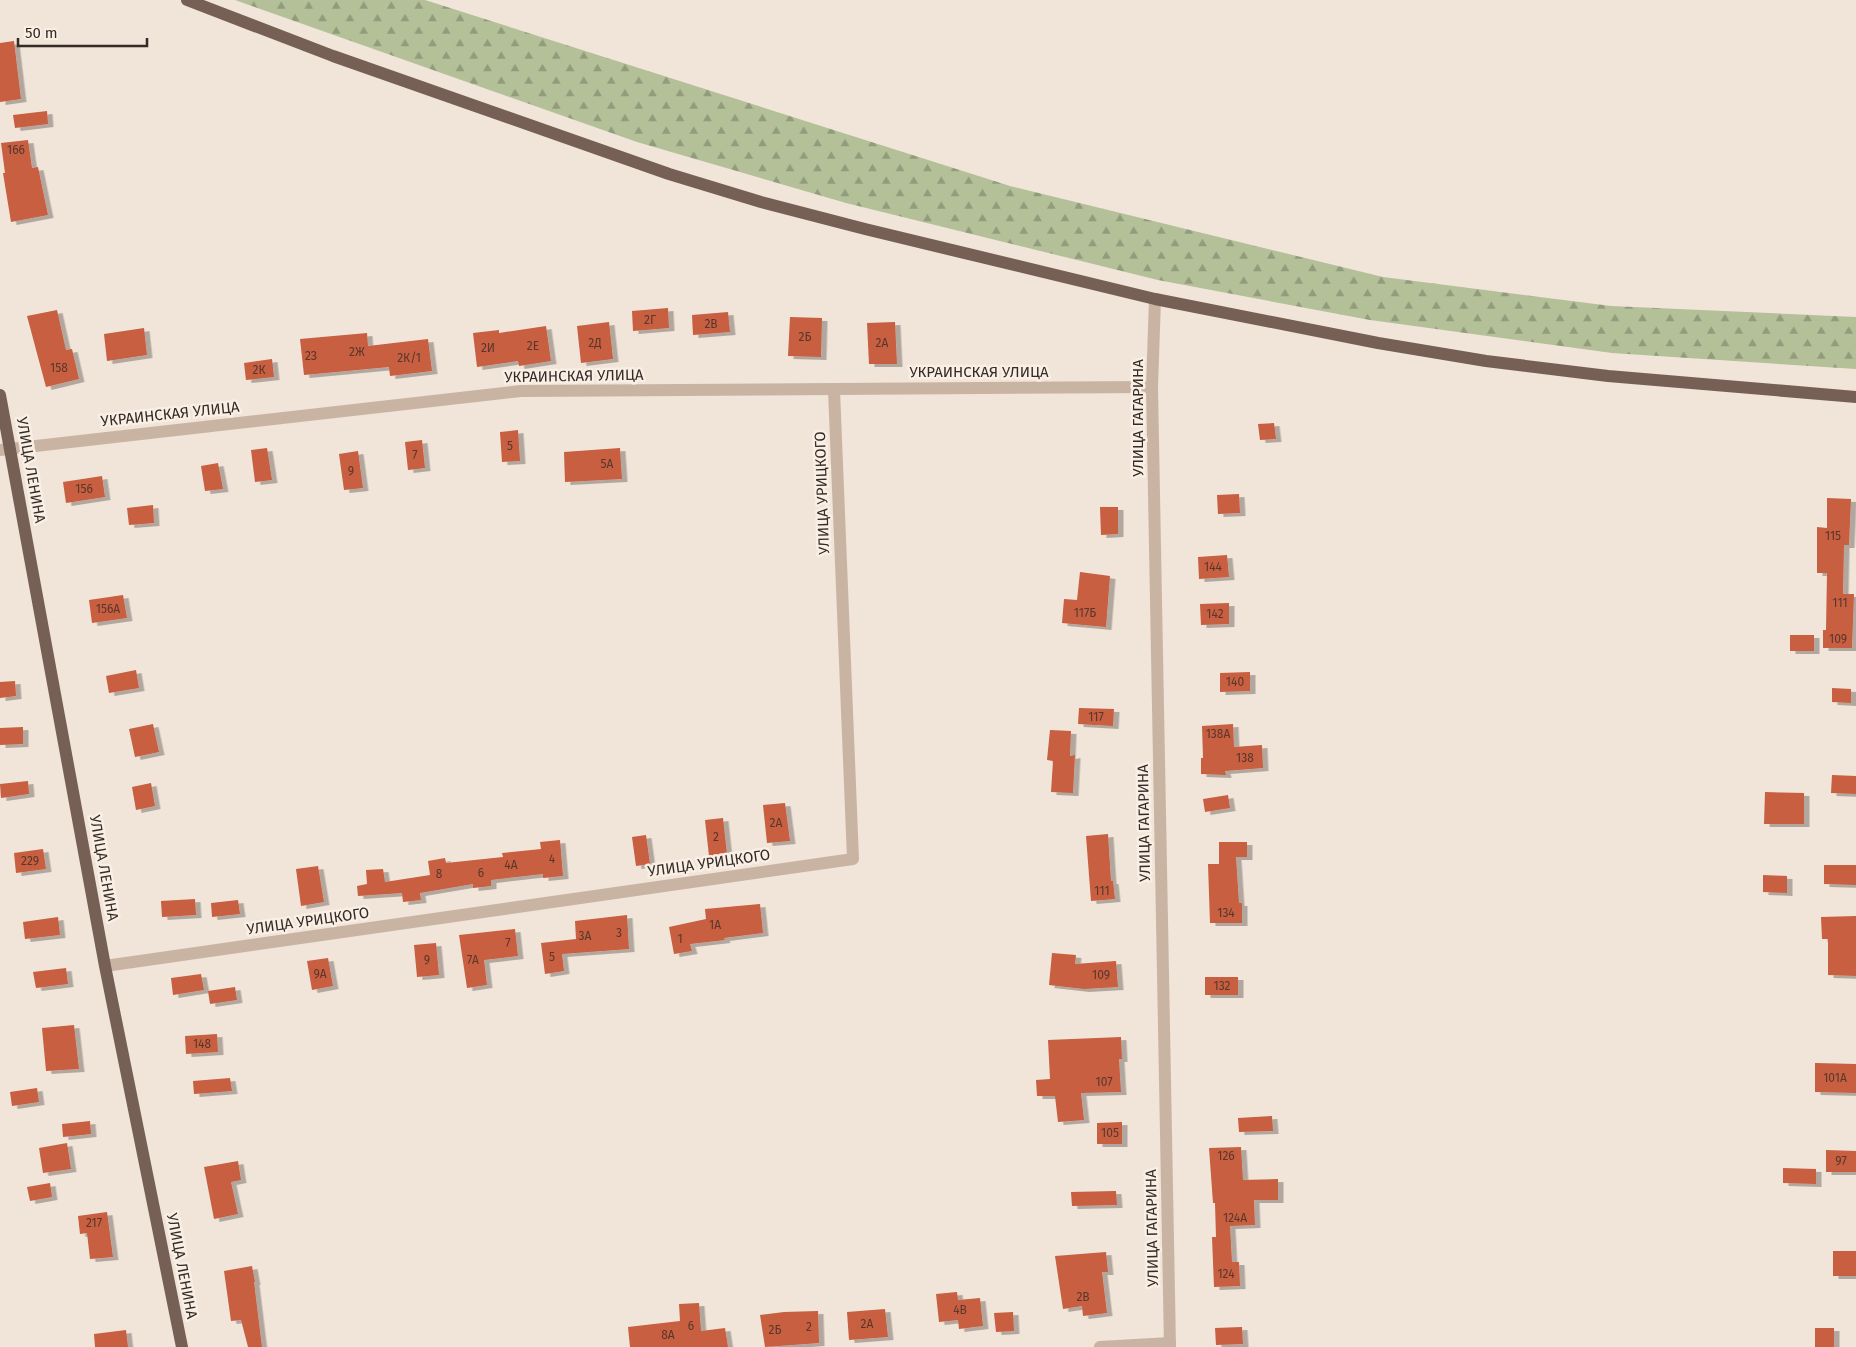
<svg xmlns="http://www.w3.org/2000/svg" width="1856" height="1347" font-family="'Fira Sans',sans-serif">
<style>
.forest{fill:url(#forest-firs)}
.building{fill:#c75e40;filter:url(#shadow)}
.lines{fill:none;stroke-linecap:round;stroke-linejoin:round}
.minor{stroke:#c9b4a4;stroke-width:12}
.primary{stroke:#766056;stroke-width:12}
.labels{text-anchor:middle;stroke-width:5;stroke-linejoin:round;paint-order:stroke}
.number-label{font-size:12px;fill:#59372c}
.street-label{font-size:15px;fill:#342a26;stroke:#f9efe4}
</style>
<defs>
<pattern id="forest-firs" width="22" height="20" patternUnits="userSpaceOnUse" patternTransform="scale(1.25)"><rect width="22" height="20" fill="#b3c098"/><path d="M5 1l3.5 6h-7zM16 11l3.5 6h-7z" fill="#929c7c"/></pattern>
<filter id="shadow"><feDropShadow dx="5.5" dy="3" stdDeviation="0" flood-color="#0004"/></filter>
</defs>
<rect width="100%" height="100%" fill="#f1e4d8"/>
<path class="forest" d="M235,0h190l585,186 373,91 228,29 245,11v52l-244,-16 -242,-33 -212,-40 -312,-77 -209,-61z"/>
<g class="building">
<path d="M14,41l7,58 -21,3v-59z"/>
<path d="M47,111l1,13 -33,4 -2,-13z"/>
<path d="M28,140l4,28 6,-1 10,48 -37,7 -8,-49h2l-4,-30z"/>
<path d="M668,308l1,20 -36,3 -1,-20z"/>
<path d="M57,310l9,40 6,-1 7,30 -33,8 -19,-71z"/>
<path d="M728,312l2,20 -37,3 -1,-20z"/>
<path d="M790,317l32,1 -1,39 -33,-1z"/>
<path d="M609,322l4,37 -32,4 -4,-37z"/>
<path d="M895,322l2,42h-28l-2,-41z"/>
<path d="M546,326l5,35 -32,5 -1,-5 -41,6 -4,-34 26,-3v3z"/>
<path d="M144,328l3,27 -40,6 -3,-27z"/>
<path d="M367,333l1,13 60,-7 4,32 -42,5 -1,-9 -85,8 -4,-36z"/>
<path d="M272,359l2,18 -28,3 -2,-17z"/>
<path d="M1274,423l2,16 -16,1 -2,-16z"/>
<path d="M518,430l2,31 -18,1 -2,-30z"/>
<path d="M422,440l3,28 -17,2 -3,-28z"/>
<path d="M267,448l5,32 -17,2 -4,-32z"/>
<path d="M620,448l2,31 -57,3 -1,-30z"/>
<path d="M358,451l5,37 -19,2 -5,-36z"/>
<path d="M218,463l5,26 -18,2 -4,-25z"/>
<path d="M102,476l3,21 -39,6 -3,-21z"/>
<path d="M1239,494l1,19 -22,1 -1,-19z"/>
<path d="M1827,498l24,1 -2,46h-5l-1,49h11l-2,54h-29v-18h3l1,-57h-10v-46l10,1z"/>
<path d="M153,505l1,18 -25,2 -2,-17z"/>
<path d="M1100,507h18v27l-17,1z"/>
<path d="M1227,555l2,22 -30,2 -1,-22z"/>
<path d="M1080,572l30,4 -4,51 -44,-4 2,-24 13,1z"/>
<path d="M123,595l4,23 -35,5 -3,-23z"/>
<path d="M1229,603v21l-28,1 -1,-21z"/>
<rect x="1790" y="635" width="24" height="16"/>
<path d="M136,670l3,18 -30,5 -3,-17z"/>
<path d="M1250,672v19l-30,1v-19z"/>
<path d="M15,681l1,15 -16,2v-16z"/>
<path d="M1832,688l19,1v14l-19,-1z"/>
<path d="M1079,708l35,1 -1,17 -35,-2z"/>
<path d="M153,724l6,28 -24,5 -6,-28z"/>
<path d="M1233,724l1,23 28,-2 1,23 -38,3 1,4 -25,-1v-16h2l-1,-32z"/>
<path d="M23,727v17l-23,1v-17z"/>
<path d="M1050,730l21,1 -1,25 5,-1 -2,38 -22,-1 2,-31 -6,-1z"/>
<path d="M1832,775l24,1v18l-25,-1z"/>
<path d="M28,781l1,13 -28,4 -1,-14z"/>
<path d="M151,783l4,23 -19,4 -4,-23z"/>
<path d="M1765,792l39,1v31h-40z"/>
<path d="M1228,795l2,13 -25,4 -2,-13z"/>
<path d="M785,803l5,38 -23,2 -4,-38z"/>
<path d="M723,818l4,36 -18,2 -4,-36z"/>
<path d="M1108,834l3,47h2l2,18 -24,2 -5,-65z"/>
<path d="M646,835l4,29 -14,2 -4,-29z"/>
<path d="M560,840l3,36 -20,2v-4l-52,6v6l-18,2v-4l-53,9 1,7 -18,2 -1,-9 -44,3 -1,-10 10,-2 -1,-14 17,-1 2,13 45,-7 -2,-14 17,-3 1,5 57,-6 -1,-4 39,-4 -1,-7z"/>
<path d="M1219,842h28v15h-11l3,46h3v20h-32l-2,-59h11z"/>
<path d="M43,849l3,20 -30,4 -2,-20z"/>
<path d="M1824,865h32v20l-32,-1z"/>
<path d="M318,866l6,36 -23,4 -5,-37z"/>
<path d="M1763,875l24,1v17l-24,-1z"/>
<path d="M195,899l1,16 -34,2 -1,-16z"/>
<path d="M238,900l2,14 -28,3 -1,-14z"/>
<path d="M760,904l3,29 -39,5 1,2 -35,4 2,7 -18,3 -5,-27 37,-8 -1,-10z"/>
<path d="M627,915l2,34 -67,5 2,17 -19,3 -4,-31 35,-4 -1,-18z"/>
<path d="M1856,916v60l-28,-1v-36h-6l-1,-22z"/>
<path d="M58,917l2,18 -35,4 -2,-17z"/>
<path d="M515,929l3,27 -34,4 3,25 -20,3 -8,-53z"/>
<path d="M436,943l3,32 -22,2 -3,-32z"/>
<path d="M1052,953l24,2 -1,9 41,-3 2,26 -34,2 -35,-4z"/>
<path d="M328,958l5,28 -21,4 -5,-29z"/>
<path d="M66,968l2,16 -32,4 -3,-16z"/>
<path d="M201,974l3,16 -31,5 -2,-17z"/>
<rect x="1205" y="977" width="33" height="18"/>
<path d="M235,987l2,13 -27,4 -2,-13z"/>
<path d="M74,1025l5,44 -33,2 -4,-43z"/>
<path d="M217,1034l1,18 -32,2 -1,-18z"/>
<path d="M1121,1037l1,22h-3l2,33 -40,1 3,27 -26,2 -3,-26h-18l-1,-16 14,-1 -2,-39z"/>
<path d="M1815,1063l41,1v29l-41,-1z"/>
<path d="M230,1078l2,13 -38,3 -1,-13z"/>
<path d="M37,1088l2,14 -27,4 -2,-14z"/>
<path d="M1272,1116l1,15 -34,1 -1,-14z"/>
<path d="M90,1121l1,13 -28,3 -1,-13z"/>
<path d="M1122,1122v22h-25v-21z"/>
<path d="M67,1143l4,26 -28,4 -4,-25z"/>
<path d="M1241,1147l2,33 35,-1v21h-24l1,25 -25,1 2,36h7l1,24 -26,1 -2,-50h4l-1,-34h-2l-4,-55z"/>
<path d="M1826,1150l30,1v21h-30z"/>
<path d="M238,1161l3,19 -10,2 7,32 -24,5 -10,-52z"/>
<path d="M1783,1168l33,1v15l-33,-1z"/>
<path d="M50,1183l2,14 -22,4 -3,-14z"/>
<path d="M1116,1191l1,14 -45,1 -1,-14z"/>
<path d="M107,1212l6,45 -23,2 -3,-26 -7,1 -2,-18z"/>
<rect x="1833" y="1251" width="23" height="25"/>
<path d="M1106,1252l2,20h-6l5,41 -24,3 -1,-10 -19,3 -8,-53z"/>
<path d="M252,1266l3,16h-1l8,65h-14l-7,-27 -10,1 -7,-50z"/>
<path d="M957,1292l1,8 22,-2 3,28 -24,3 -1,-9 -19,2 -3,-28z"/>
<path d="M699,1303l2,28 24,-3 3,19h-98l-2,-20 52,-6 -1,-17z"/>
<path d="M885,1309l3,28 -39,3 -2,-28z"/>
<path d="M818,1311l1,32 -54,4 -5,-32 24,-3z"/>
<path d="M1013,1312l1,19 -18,1 -2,-19z"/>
<path d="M1242,1327l1,17 -27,1 -1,-17z"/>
<rect x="1815" y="1328" width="19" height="19"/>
<path d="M126,1330l2,17h-33l-1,-13z"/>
</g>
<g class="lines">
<g class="minor">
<path d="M1155,299l-3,88 18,960"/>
<path d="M0,450l521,-59 631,-4"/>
<path d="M105,966l748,-107 -19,-469"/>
<path d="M1100,1347l70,-4"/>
</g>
<g class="primary">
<path d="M187,0l146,56 336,118 92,28 104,27 290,70 223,44 108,18 122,15 248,21"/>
<path d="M0,395l105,571 77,381"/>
</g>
</g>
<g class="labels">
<g class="number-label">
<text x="16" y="154">166</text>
<text x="650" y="324">2Г</text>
<text x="711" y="328">2В</text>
<text x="805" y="341">2Б</text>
<text x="595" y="347">2Д</text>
<text x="882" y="347">2А</text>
<text x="533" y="350">2Е</text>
<text x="488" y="352">2И</text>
<text x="357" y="356">2Ж</text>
<text x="311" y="360">2З</text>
<text x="409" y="362">2К/1</text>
<text x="59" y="372">158</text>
<text x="259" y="374">2К</text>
<text x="510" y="450">5</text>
<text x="415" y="459">7</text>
<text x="607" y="468">5А</text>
<text x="351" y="475">9</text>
<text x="84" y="493">156</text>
<text x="1833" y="540">115</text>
<text x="1213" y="571">144</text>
<text x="1840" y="607">111</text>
<text x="108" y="613">156А</text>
<text x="1085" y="617">117Б</text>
<text x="1215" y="618">142</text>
<text x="1838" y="643">109</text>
<text x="1235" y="686">140</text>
<text x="1096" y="721">117</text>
<text x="1218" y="738">138А</text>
<text x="1245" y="762">138</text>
<text x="776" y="827">2А</text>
<text x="716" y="841">2</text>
<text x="552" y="863">4</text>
<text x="30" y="865">229</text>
<text x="511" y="869">4А</text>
<text x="481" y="877">6</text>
<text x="439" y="878">8</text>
<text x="1102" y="895">111</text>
<text x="1226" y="917">134</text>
<text x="715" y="929">1А</text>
<text x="619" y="937">3</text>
<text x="585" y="940">3А</text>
<text x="680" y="943">1</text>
<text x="508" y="947">7</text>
<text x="552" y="961">5</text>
<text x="427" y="964">9</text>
<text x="473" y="964">7А</text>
<text x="320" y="978">9А</text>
<text x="1101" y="979">109</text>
<text x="1222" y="990">132</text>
<text x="202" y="1048">148</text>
<text x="1835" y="1082">101А</text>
<text x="1104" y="1086">107</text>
<text x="1110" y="1137">105</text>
<text x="1226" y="1160">126</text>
<text x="1841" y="1165">97</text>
<text x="1235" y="1222">124А</text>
<text x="94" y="1227">217</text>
<text x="1226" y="1278">124</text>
<text x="1083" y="1301">2В</text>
<text x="960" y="1314">4В</text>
<text x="867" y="1328">2А</text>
<text x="691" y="1330">6</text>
<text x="809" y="1331">2</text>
<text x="775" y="1334">2Б</text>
<text x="668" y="1339">8А</text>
</g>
<g class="street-label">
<text x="979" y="377">УКРАИНСКАЯ УЛИЦА</text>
<text transform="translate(574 376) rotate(-1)" y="5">УКРАИНСКАЯ УЛИЦА</text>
<text transform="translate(170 414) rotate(-6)" y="5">УКРАИНСКАЯ УЛИЦА</text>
<text transform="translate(1138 418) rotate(-90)" y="5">УЛИЦА ГАГАРИНА</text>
<text transform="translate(31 470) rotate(80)" y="5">УЛИЦА ЛЕНИНА</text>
<text transform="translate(822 493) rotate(-92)" y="5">УЛИЦА УРИЦКОГО</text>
<text transform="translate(1144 823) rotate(-91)" y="5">УЛИЦА ГАГАРИНА</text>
<text transform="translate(709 863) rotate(-8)" y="5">УЛИЦА УРИЦКОГО</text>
<text transform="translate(104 868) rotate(80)" y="5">УЛИЦА ЛЕНИНА</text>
<text transform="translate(308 921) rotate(-8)" y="5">УЛИЦА УРИЦКОГО</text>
<text transform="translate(1152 1228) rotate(-91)" y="5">УЛИЦА ГАГАРИНА</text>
<text transform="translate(182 1266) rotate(79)" y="5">УЛИЦА ЛЕНИНА</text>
</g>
</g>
<path d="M18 38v8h129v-8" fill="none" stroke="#342a26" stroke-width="2.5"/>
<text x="25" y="38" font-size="15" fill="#342a26" stroke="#f9efe4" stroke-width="4" paint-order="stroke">50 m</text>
</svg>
